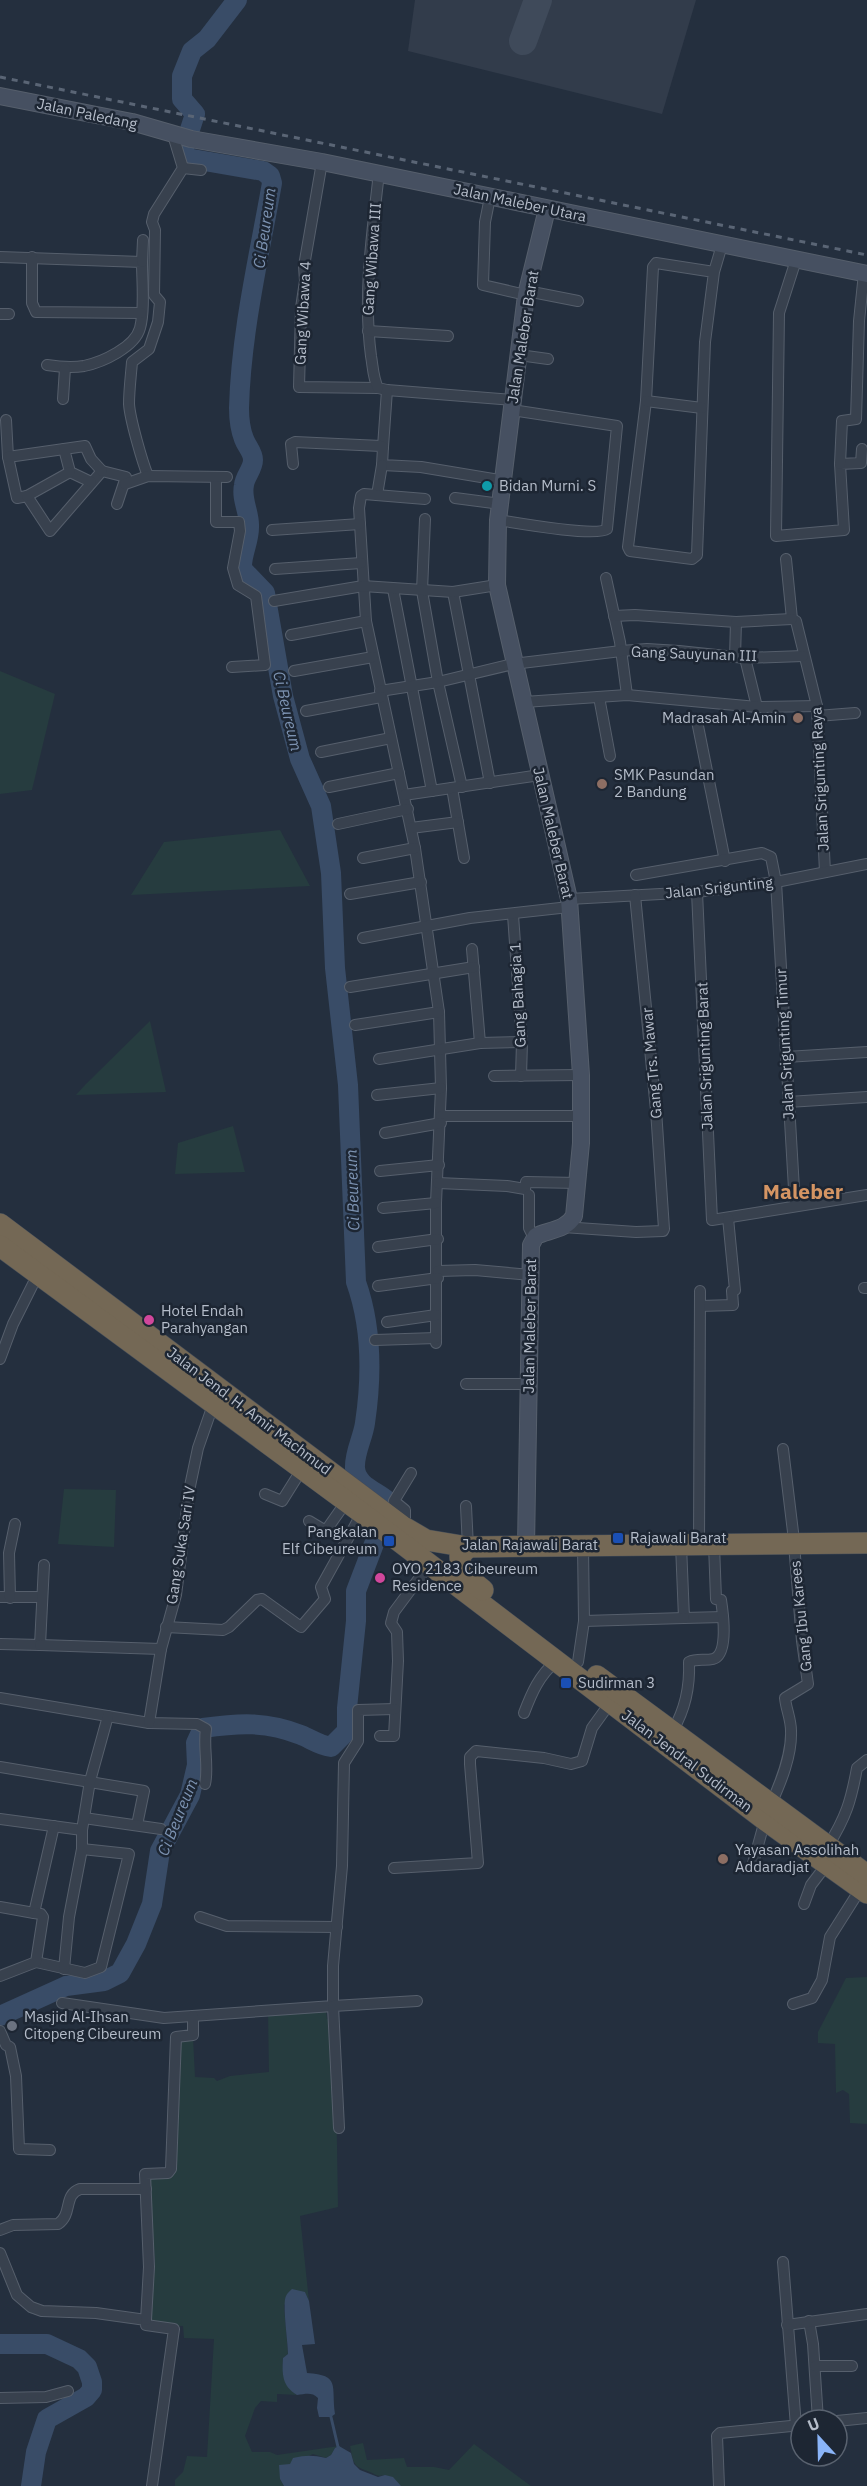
<svg xmlns="http://www.w3.org/2000/svg" width="867" height="2486" font-family="'IBM Plex Sans',sans-serif">
<style>
.airport{fill:#323c4b}
.green{fill:#263c3f}
.water{fill:#394c67}
.lines{fill:none;stroke-linecap:round;stroke-linejoin:round}
.stream{stroke:#394c67;stroke-width:3}
.river{stroke:#394c67;stroke-width:20}
.taxiway{stroke:#3f4a5a;stroke-width:28}
.street-casing{stroke:#565f6c;stroke-width:12}
.secondary-casing{stroke:#565f6c;stroke-width:18}
.highway-casing{stroke:#434c59;stroke-width:22}
.street{stroke:#38414e;stroke-width:10}
.secondary{stroke:#465061;stroke-width:16}
.highway{stroke:#746855;stroke-width:21}
.rail{stroke:#5a6575;stroke-width:3;stroke-dasharray:6 6;stroke-linecap:butt}
.culture-dot{fill:#0f9aa8;stroke:#1d2633;stroke-width:2}
.education-dot{fill:#8d6e63;stroke:#1d2633;stroke-width:2}
.hotel-dot{fill:#d1479c;stroke:#1d2633;stroke-width:2}
.transit-dot{fill:#1a4fb4;stroke:#1d2633;stroke-width:2}
.worship-dot{fill:#6b7280;stroke:#1d2633;stroke-width:2}
.labels{text-anchor:middle;stroke-width:5;stroke-linejoin:round;paint-order:stroke}
.street-label{font-size:15px;fill:#b4bcc9;stroke:#1d2633}
.poi-label{font-size:15px;fill:#b4bcc9;stroke:#1d2633;text-anchor:start}
.water-label{font-size:16px;font-style:italic;fill:#7c92b1;stroke:#1d2633}
.district-label{font-size:21px;font-weight:bold;fill:#d59563;stroke:#1d2633}
</style>
<rect width="100%" height="100%" fill="#242f3e"/>
<path class="airport" d="M415,0h281l-34,114 -254,-63z"/>
<g class="green">
<path d="M0,671l55,23 -23,96 -32,4z"/>
<path d="M280,830l30,56 -179,9 33,-53z"/>
<path d="M150,1021l16,71 -90,3 9,-10z"/>
<path d="M233,1126l12,46 -70,2 3,-31z"/>
<path d="M64,1489l52,1 -2,57 -56,-3z"/>
<path d="M867,1977v147l-17,-1 -1,-29 -6,-4 -7,3 -1,-49 -17,-1v-11l28,-54z"/>
<path d="M326,2010l1,9 8,1 3,187 -38,9 9,85 -4,-9 -21,13 4,49 -5,4c-1,15 1,29 14,37l-20,-1v8l-16,-1 -6,7 -10,28 7,16h18l7,3 62,-9 -4,2 -4,7 -5,3 -13,-4 -23,10 -10,15 4,7h-109v-6l8,-8 4,-16 20,1 7,-118 -30,-1 -1,-12 -30,-1 -2,-7 4,-56 -3,-41 -4,-13 2,-31 25,-3 4,-134 14,-3 2,40 19,1 3,3 13,-5 39,-4 -1,-59z"/>
<path d="M363,2443l4,17 37,-2 3,9h27l15,3 25,-26 57,42h-130l-16,-11c-8,2 -8,0 -15,-3 -18,-7 -16,-7 -20,-26z"/>
</g>
<g class="water">
<path d="M292,2289l13,3 4,9 6,43 -13,1 5,28c34,2 24,13 28,41l-4,3h-12l-2,-9 1,-10c-6,-6 -12,-4 -21,-3 -15,-9 -15,-21 -14,-37l5,-4c0,-12 -6,-51 -2,-58 1,-3 4,-5 6,-7z"/>
<path d="M339,2446l12,7 3,11 6,6 18,7 7,-2 8,2 8,9h-117l-4,-7 -1,-14 11,-1 3,-6c14,-3 19,-3 33,0l5,-3 4,-7z"/>
</g>
<g class="lines">
<path class="stream" d="M331,2417l7,30"/>
<g class="river">
<path d="M237,0l-30,39 -15,12 -10,25v23l13,15 -12,37 4,7 76,13 7,5 2,7c-13,74 -31,149 -33,225 0,11 1,21 5,31 3,8 9,13 9,21 0,9 -8,16 -9,25 -3,14 5,26 5,40 1,16 -8,29 -7,44l23,24 18,103 17,63 21,47 10,67 4,95 13,117 8,197c16,45 16,94 9,141 -2,15 -11,30 -10,45 2,24 37,25 37,43"/>
<path d="M0,2016l66,-30 38,-5 16,-8 16,-29 16,-40 8,-53 30,-56 7,-30 -1,-22 7,-15c36,-5 63,-7 98,7 10,4 18,10 30,12l16,-16v-23l9,-87v-30l18,-47"/>
<path d="M0,2344h47l32,15 8,8 5,15v8l-6,7 -39,22 -11,33 -5,34"/>
</g>
<path class="taxiway" d="M523,41l15,-41"/>
<defs>
<g id="street">
<path d="M322,162l-18,104 1,15 -4,27 -2,79 79,1"/>
<path d="M183,168l18,2"/>
<path d="M379,173c-7,61 -16,122 -8,183 2,11 2,22 7,32l9,2 126,10"/>
<path d="M490,197l-5,25 -2,63 43,10"/>
<path d="M0,257l142,5c0,19 3,48 -2,66 -5,19 -37,34 -56,38 -12,2 -24,1 -37,-1"/>
<path d="M32,257v46l4,9 105,1"/>
<path d="M796,260l-17,53 -3,223 68,-6 -4,-66 21,-1 1,-14"/>
<path d="M142,262l1,-22"/>
<path d="M714,272l-9,70 -8,213 -5,4 -62,-8 -2,-4 18,-146 7,-134 3,-4 58,9 8,-27"/>
<path d="M527,291l51,10"/>
<path d="M0,314h9"/>
<path d="M368,331l80,5"/>
<path d="M519,355l29,4"/>
<path d="M63,399l2,-31"/>
<path d="M646,401l56,7"/>
<path d="M6,420l2,37 9,41 10,-2 23,35 52,-60 24,6 -9,27"/>
<path d="M383,447l4,-57"/>
<path d="M8,457l56,-8"/>
<path d="M293,464l-2,-20 4,-2 86,4 2,1 -1,18 39,2 84,14"/>
<path d="M840,464l2,-43 14,-2 3,-98 5,-48"/>
<path d="M148,476c-6,-15 -18,-57 -19,-72 0,-14 2,-29 3,-42l17,-13 9,-27 2,-20 -6,-7 1,-65 -3,-8 2,-8 29,-46 -10,-33"/>
<path d="M216,477v45h23l1,9 -7,37 5,17 18,11 9,69 -33,2"/>
<path d="M91,482l-21,-10 -6,-23 21,-3 6,13 11,12"/>
<path d="M125,484l23,-8 79,1"/>
<path d="M377,495l5,-30"/>
<path d="M27,496l43,-24"/>
<path d="M455,498l46,6"/>
<path d="M425,499l-61,-5 -3,2 -2,12 7,113 49,227 24,164 2,76 -5,115v140"/>
<path d="M425,519l-3,72 16,91 24,105"/>
<path d="M498,520c19,3 98,17 109,9l10,-103 -105,-16"/>
<path d="M272,530l88,-6"/>
<path d="M786,559l6,60 4,2 21,85 8,166"/>
<path d="M275,569l86,-6"/>
<path d="M606,578l14,64 7,53"/>
<path d="M393,589l39,202"/>
<path d="M453,592l37,191"/>
<path d="M274,601l89,-15 90,6 44,-7"/>
<path d="M614,616l21,-1 101,7 -1,35"/>
<path d="M736,622l56,-3"/>
<path d="M291,635l75,-14"/>
<path d="M745,658l12,49"/>
<path d="M294,671l79,-14"/>
<path d="M380,691l58,-9 75,-18 108,-13 26,-2 32,2 66,7 58,-2"/>
<path d="M599,697l11,59"/>
<path d="M524,702l103,-7 130,12 60,-1"/>
<path d="M306,711l75,-14"/>
<path d="M817,716l38,-3"/>
<path d="M697,721l28,140"/>
<path d="M321,752l70,-14"/>
<path d="M329,787l70,-14"/>
<path d="M452,788l12,70"/>
<path d="M404,795l136,-20"/>
<path d="M338,824l70,-15"/>
<path d="M411,828l47,-6"/>
<path d="M363,858l52,-10"/>
<path d="M636,875l126,-22 9,4 5,25 19,324"/>
<path d="M697,892l15,328 155,-25"/>
<path d="M350,894l71,-12"/>
<path d="M569,899l128,-7 79,-10 91,-18"/>
<path d="M513,915l9,127 -1,34"/>
<path d="M363,938l107,-20 99,-11"/>
<path d="M472,949l8,94"/>
<path d="M350,987l124,-20"/>
<path d="M355,1025l84,-13"/>
<path d="M786,1057l81,-5"/>
<path d="M379,1059l101,-16 42,-1"/>
<path d="M494,1076l87,-1"/>
<path d="M377,1095l64,-7"/>
<path d="M788,1102l79,-5"/>
<path d="M441,1116h139"/>
<path d="M385,1133l56,-10"/>
<path d="M380,1171l59,-6"/>
<path d="M438,1183l69,3 18,3 1,-7 52,1"/>
<path d="M529,1195v33l5,10"/>
<path d="M383,1208l53,-5"/>
<path d="M563,1227l73,5 27,-1 1,-2 -8,-119 -21,-215"/>
<path d="M378,1247l60,-8"/>
<path d="M438,1271l37,-1 56,5"/>
<path d="M378,1286l60,-8"/>
<path d="M864,1288h3"/>
<path d="M700,1306l33,-1 -1,-14 3,-1 -7,-72"/>
<path d="M387,1322l49,-7"/>
<path d="M375,1340l61,-2"/>
<path d="M0,1359l13,-35 26,-52"/>
<path d="M466,1384h63"/>
<path d="M265,1494l17,7 20,-32"/>
<path d="M466,1506l2,41"/>
<path d="M309,1521l15,9 3,-1 19,-27"/>
<path d="M402,1526l3,-5v-11l-11,-9 17,-28"/>
<path d="M681,1545l3,73 39,-1"/>
<path d="M699,1545l1,-254"/>
<path d="M0,1597h42"/>
<path d="M10,1598l-1,-45 6,-29"/>
<path d="M584,1621l100,-3"/>
<path d="M166,1627l57,3 6,-3 28,-27 5,-1 39,28 24,-28 -4,-12 41,-74"/>
<path d="M0,1644l40,1 4,-80"/>
<path d="M40,1645l121,4"/>
<path d="M578,1662l6,-41 -1,-75"/>
<path d="M0,1698l149,25 48,1 9,5c-3,18 3,38 -1,55"/>
<path d="M524,1713c8,-21 15,-37 32,-52"/>
<path d="M149,1723l12,-74 15,-54 14,-109 8,-38 15,-43"/>
<path d="M673,1730c13,-22 17,-43 16,-68 8,-4 16,-1 24,-3 16,-4 10,-46 8,-59l-5,-1 -2,-54"/>
<path d="M380,1736h14l4,-75 -1,-29 -6,-9 3,-11 35,-47"/>
<path d="M0,1767l144,24 -7,34"/>
<path d="M771,1804c10,-22 21,-49 20,-73 0,-12 -5,-22 -6,-33l23,-14 -6,-43 -9,-109 -10,-83"/>
<path d="M84,1818l77,11"/>
<path d="M0,1819l82,11"/>
<path d="M828,1846c18,-29 23,-45 29,-78l10,-8"/>
<path d="M752,1867l13,-47"/>
<path d="M394,1868l84,-5 -8,-99v-7l6,-6 68,7 27,6 11,-3 10,-33 18,-25"/>
<path d="M804,1904l7,-19 16,-21"/>
<path d="M0,1907l34,6 20,-87"/>
<path d="M200,1917l27,9 110,1"/>
<path d="M36,1962l49,11 16,-6 28,-113 -47,-5"/>
<path d="M64,1969l5,-52 13,-68v-19l8,-49 18,-65"/>
<path d="M0,1976l36,-14 7,-45 -2,-3 -7,-1"/>
<path d="M62,2003l102,15 169,-12v-40l9,-100 2,-103 14,-22v-31l37,-1"/>
<path d="M793,2004l19,-6 10,-18 8,-43 31,-49"/>
<path d="M0,2031l6,14 4,2 6,29 3,73 31,1"/>
<path d="M339,2128l-6,-122 84,-5"/>
<path d="M0,2230l13,-5 45,-1c15,-10 5,-29 22,-35h66"/>
<path d="M0,2253l17,42 14,12 11,4 54,2 50,7v5l28,4 -22,157"/>
<path d="M783,2262l13,164"/>
<path d="M146,2320l3,-53 -4,-93 23,-1 3,-4 5,-132 17,-2v-19"/>
<path d="M809,2321l4,23 5,76"/>
<path d="M787,2325l80,-11"/>
<path d="M815,2366h37"/>
<path d="M0,2398l46,-1 22,-6"/>
<path d="M837,2421l30,-3"/>
<path d="M719,2486l-2,-50 3,-3 81,-8"/>
</g>
<g id="secondary">
<path d="M0,96l132,26 59,17 131,23 545,112"/>
<path d="M526,1547l5,-302 5,-9c13,-6 30,-6 38,-20l7,-73v-68l-12,-176 -72,-314 1,-65 28,-225 21,-86"/>
</g>
<g id="highway">
<path d="M0,1224l402,302 24,14 42,7 399,-4"/>
<path d="M0,1246l362,267 403,307 102,73"/>
<path d="M468,1547l-8,9 1,16 22,18"/>
<path d="M597,1676l270,199"/>
</g>
</defs>
<use href="#street" class="street-casing"/>
<use href="#secondary" class="secondary-casing"/>
<use href="#highway" class="highway-casing"/>
<use href="#street" class="street"/>
<use href="#secondary" class="secondary"/>
<use href="#highway" class="highway"/>
<path class="rail" d="M0,77l867,178"/>
</g>
<circle class="culture-dot" cx="487" cy="486" r="6"/>
<g class="education-dot">
<circle cx="798" cy="718" r="6"/>
<circle cx="602" cy="784" r="6"/>
<circle cx="723" cy="1859" r="6"/>
</g>
<g class="hotel-dot">
<circle cx="149" cy="1320" r="6"/>
<circle cx="380" cy="1578" r="6"/>
</g>
<g class="transit-dot">
<rect x="612" y="1532" width="12" height="12" rx="3"/>
<rect x="383" y="1535" width="12" height="12" rx="3"/>
<rect x="560" y="1677" width="12" height="12" rx="3"/>
</g>
<circle class="worship-dot" cx="12" cy="2026" r="6"/>
<g class="labels">
<g class="street-label">
<text transform="translate(87 114) rotate(12)" y="5">Jalan Paledang</text>
<text transform="translate(520 203) rotate(12)" y="5">Jalan Maleber Utara</text>
<text transform="translate(372 259) rotate(-86)" y="5">Gang Wibawa III</text>
<text transform="translate(303 313) rotate(-87)" y="5">Gang Wibawa 4</text>
<text transform="translate(523 337) rotate(-81)" y="5">Jalan Maleber Barat</text>
<text transform="translate(694 654) rotate(2)" y="5">Gang Sauyunan III</text>
<text transform="translate(820 779) rotate(-93)" y="5">Jalan Srigunting Raya</text>
<text transform="translate(553 833) rotate(77)" y="5">Jalan Maleber Barat</text>
<text transform="translate(719 888) rotate(-6)" y="5">Jalan Srigunting</text>
<text transform="translate(518 995) rotate(-93)" y="5">Gang Bahagia 1</text>
<text transform="translate(785 1044) rotate(-93)" y="5">Jalan Srigunting Timur</text>
<text transform="translate(705 1056) rotate(-92)" y="5">Jalan Srigunting Barat</text>
<text transform="translate(652 1063) rotate(-95)" y="5">Gang Trs. Mawar</text>
<text transform="translate(530 1326) rotate(-89)" y="5">Jalan Maleber Barat</text>
<text transform="translate(249 1411) rotate(37)" y="5">Jalan Jend. H. Amir Machmud</text>
<text transform="translate(181 1545) rotate(-81)" y="5">Gang Suka Sari IV</text>
<text x="530" y="1550">Jalan Rajawali Barat</text>
<text transform="translate(801 1616) rotate(-96)" y="5">Gang Ibu Karees</text>
<text transform="translate(687 1761) rotate(37)" y="5">Jalan Jendral Sudirman</text>
</g>
<g class="poi-label">
<text x="499" y="491">Bidan Murni. S</text>
<text x="786" y="723" text-anchor="end">Madrasah Al-Amin</text>
<text x="614" y="780">SMK Pasundan<tspan x="614" dy="17">2 Bandung</tspan></text>
<text x="161" y="1316">Hotel Endah<tspan x="161" dy="17">Parahyangan</tspan></text>
<text x="377" y="1537" text-anchor="end">Pangkalan<tspan x="377" dy="17">Elf Cibeureum</tspan></text>
<text x="630" y="1543">Rajawali Barat</text>
<text x="392" y="1574">OYO 2183 Cibeureum<tspan x="392" dy="17">Residence</tspan></text>
<text x="578" y="1688">Sudirman 3</text>
<text x="735" y="1855">Yayasan Assolihah<tspan x="735" dy="17">Addaradjat</tspan></text>
<text x="24" y="2022">Masjid Al-Ihsan<tspan x="24" dy="17">Citopeng Cibeureum</tspan></text>
</g>
<g class="water-label">
<text transform="translate(264 228) rotate(-82)" y="6">Ci Beureum</text>
<text transform="translate(288 711) rotate(77)" y="6">Ci Beureum</text>
<text transform="translate(352 1190) rotate(-92)" y="6">Ci Beureum</text>
<text transform="translate(177 1817) rotate(-68)" y="6">Ci Beureum</text>
</g>
<g class="district-label">
<text x="803" y="1199">Maleber</text>
</g>
</g>
<g transform="translate(819 2438) rotate(338)"><circle r="28" fill="#1d2633" stroke="#59626f" stroke-width="1.5"/>
<path d="M0-4.5L10 22L0 15L-10 22Z" fill="#8ab4f8"/>
<text y="-9" font-size="16" font-weight="bold" text-anchor="middle" fill="#b4bcc9">U</text>
</g>
</svg>
